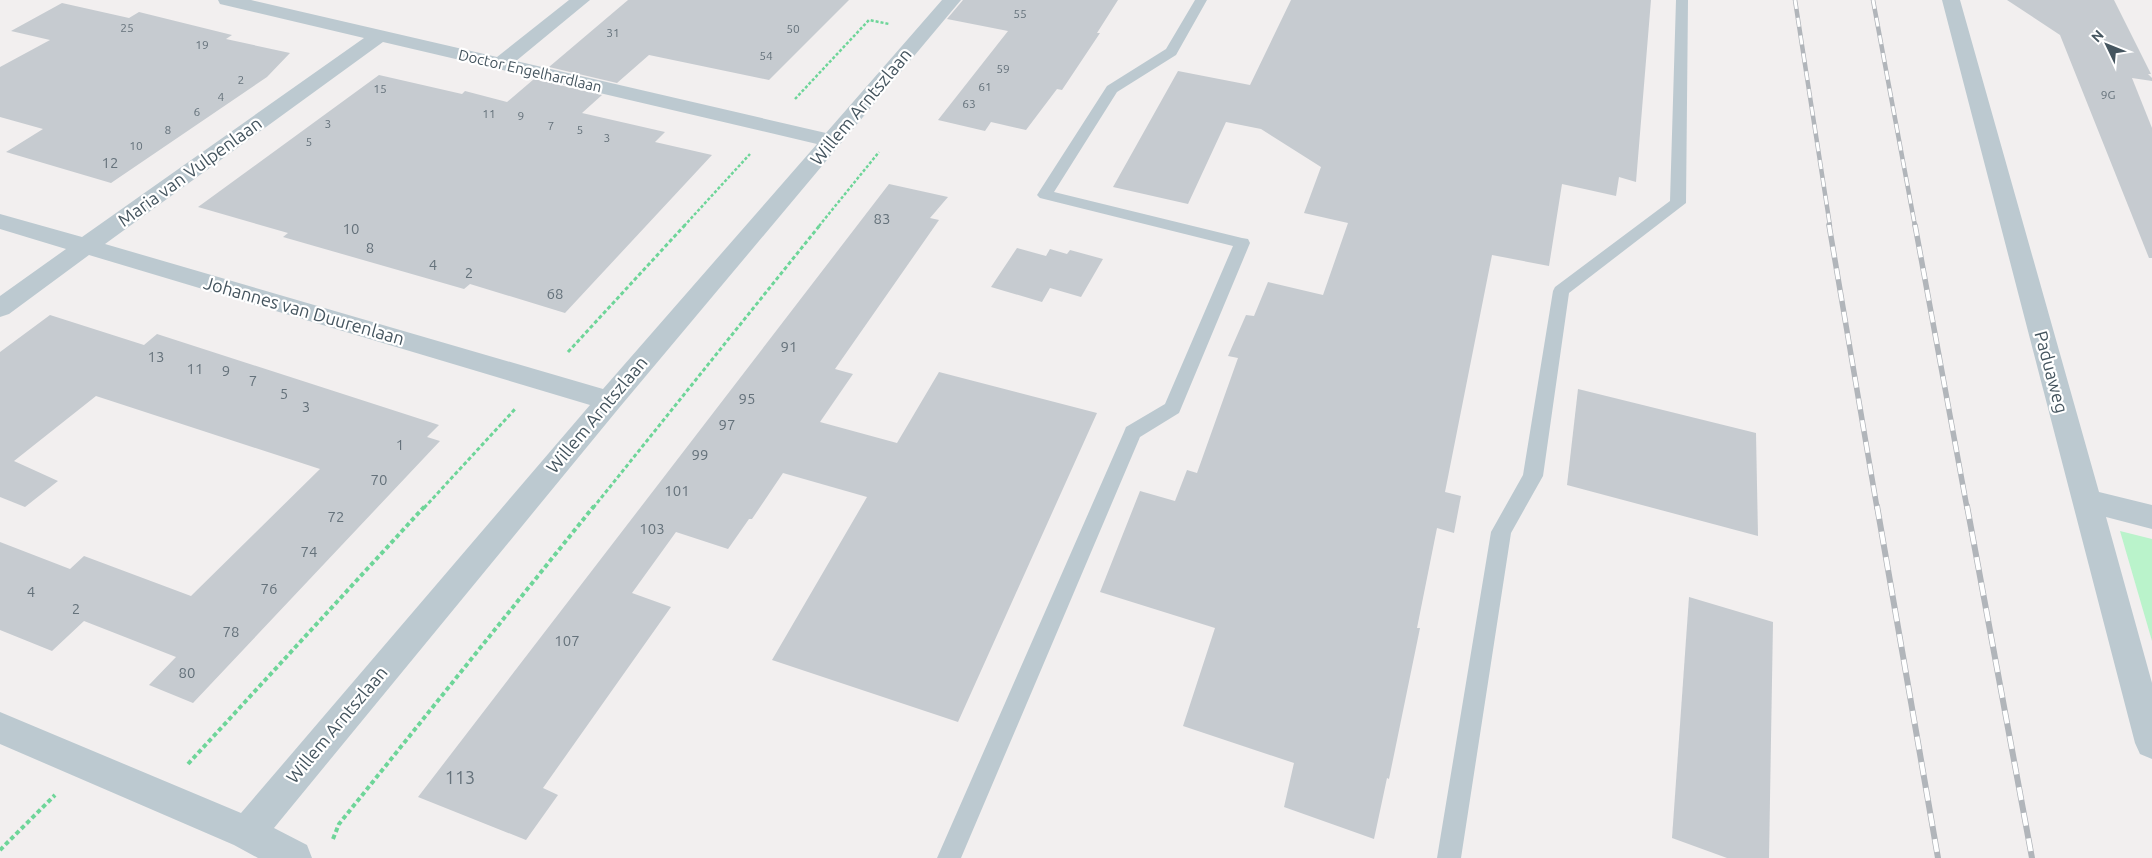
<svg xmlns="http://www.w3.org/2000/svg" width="2152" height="858" font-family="Ubuntu,sans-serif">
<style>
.green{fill:#baf3cb}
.building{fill:#c6cbd0}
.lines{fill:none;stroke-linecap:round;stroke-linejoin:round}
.path-far2{stroke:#6ed599;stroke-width:2.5;stroke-dasharray:3 2;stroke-linecap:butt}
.path-far1{stroke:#6ed599;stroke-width:3;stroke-dasharray:4 2.5;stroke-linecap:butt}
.path{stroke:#6ed599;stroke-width:4;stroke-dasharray:4.5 3;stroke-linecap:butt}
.lane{fill:#bcc9d0;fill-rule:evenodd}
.street{fill:#bcc9d0;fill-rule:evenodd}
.rail-far2-casing{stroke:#b1b5ba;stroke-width:4.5}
.rail-far1-casing{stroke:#b1b5ba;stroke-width:5.5}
.rail-casing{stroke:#b1b5ba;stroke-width:6}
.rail-far2{stroke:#fff;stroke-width:3;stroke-dasharray:9;stroke-linecap:butt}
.rail-far1{stroke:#fff;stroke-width:4;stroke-dasharray:11;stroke-linecap:butt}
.rail{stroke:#fff;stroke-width:4.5;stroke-dasharray:13;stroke-linecap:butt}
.labels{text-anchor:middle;stroke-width:4.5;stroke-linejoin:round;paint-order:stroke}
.far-number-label{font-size:12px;fill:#65727b}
.far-street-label{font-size:15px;fill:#45555f;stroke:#fff}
.number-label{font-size:15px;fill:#65727b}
.street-label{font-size:18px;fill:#45555f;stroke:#fff}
.near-number-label{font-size:18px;fill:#65727b}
</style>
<rect width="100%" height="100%" fill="#f2efef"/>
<path class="green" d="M2120,531l32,8v102z"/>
<g class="building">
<path d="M628,0h221l-80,80 -120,-25 -32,28 -68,-16z"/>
<path d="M963,0h155l-21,33h3l-38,57 -5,-1 -31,41 -35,-8 -6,9 -47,-11 70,-89 -61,-12z"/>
<path d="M1291,0h360l-15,182 -17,-5 -3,19 -54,-12 -13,82 -57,-11 -47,237 16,4 -7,37 -17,-5 -20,100h3l-31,151 -2,-1 -13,61 -90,-32 10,-44 -111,-37 32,-98 -115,-36 40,-101 35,10 12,-31 10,3 41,-115 -10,-2 18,-41 8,1 14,-34 55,13 25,-72 -44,-10 17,-46 -60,-38 -35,-7 -38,82 -75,-17 65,-116 72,14z"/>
<path d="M2007,0h107l37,74h-3l4,4v3l-20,-3 20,50v130h-3l-89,-223z"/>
<path d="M62,3l67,15 10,-6 93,23 -6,4 64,14 -23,24 -156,106 -105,-31 37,-23 -43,-12v-50l50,-27 -39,-9z"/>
<path d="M379,75l83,19 3,-3 42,11 27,-23 68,16 -20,18 83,19 -10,10 57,13 -147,158 -95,-29 -6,5 -181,-52 5,-4 -90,-26z"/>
<path d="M889,184l59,13 -18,21 9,2 -104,149 18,5 -33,48 77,21 42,-71 158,41 -139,309 -186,-62 95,-163 -84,-24 -31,46h-3l-21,30 -52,-17 -44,61 39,14 -128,181 15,7 -32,45 -108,-43z"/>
<path d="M1017,248l29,8 4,-7 17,5 3,-4 33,9 -22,38 -31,-9 -8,14 -51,-15z"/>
<path d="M50,315l94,30 13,-11 282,91 -12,12 13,4 -247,262 -44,-18 27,-28 -92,-36 -32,30 -52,-21v-88l70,27 14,-13 107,40 129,-127 -224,-73 -82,65 44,20 -33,26 -25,-10v-145z"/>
<path d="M1578,389l178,44 2,103 -191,-51z"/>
<path d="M1689,597l84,25 -4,236h-42l-55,-20z"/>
</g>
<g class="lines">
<g class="path-far2">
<path d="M795,99l74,-79 20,4"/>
<path d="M684,226l66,-72"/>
<path d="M819,226l60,-74"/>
</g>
<g class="path-far1">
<path d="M568,352l117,-127"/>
<path d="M424,508l92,-100"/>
<path d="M593,508l227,-283"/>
</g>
<g class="path">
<path d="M188,764l237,-258"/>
<path d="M333,839l6,-15 255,-318"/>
<path d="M0,850l55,-55"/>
</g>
<g class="lane">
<path d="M1195,0h12l-31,55 -59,37 -63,100 188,46 6,1 2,4 -71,170 -39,24 -179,421h-24l187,-426 2,-5 39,-23 68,-158 -193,-48 -3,-3 70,-109 59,-37z"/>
<path d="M1676,0h12l-2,203 -117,90 -26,183 -32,57 -50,325h-24l54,-326 32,-57 30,-184 2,-4 115,-86z"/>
</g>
<g class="street">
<path d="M218,0h33l246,57 72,-57h21l-74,61 310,72 116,-133h19l-342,408 -345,420 33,17 5,13h-54l-24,-13 -234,-101v-32l241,101 349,-408 -501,-150 -80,59 -9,3v-21l66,-47 -66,-20v-15l82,23 282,-199 -144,-34zM383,42l434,102 -214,245 -498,-145z"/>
<path d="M1942,0h18l139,492 53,13v24l-46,-12 46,166v76l-12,-5 -5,-11z"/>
</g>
<defs>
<g id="rail-far2">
<path d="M1795,0l35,226"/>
<path d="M1873,0l42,226"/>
</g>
<g id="rail-far1">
<path d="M1829,225l48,283"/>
<path d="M1915,225l52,283"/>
</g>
<g id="rail">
<path d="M1877,506l61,352"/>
<path d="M1967,506l65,352"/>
</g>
</defs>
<use href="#rail-far2" class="rail-far2-casing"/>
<use href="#rail-far1" class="rail-far1-casing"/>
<use href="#rail" class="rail-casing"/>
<use href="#rail-far2" class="rail-far2"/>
<use href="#rail-far1" class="rail-far1"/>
<use href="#rail" class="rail"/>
</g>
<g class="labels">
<g class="far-number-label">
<text x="1020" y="18">55</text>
<text x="127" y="32">25</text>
<text x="793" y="33">50</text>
<text x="613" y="37">31</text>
<text x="202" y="49">19</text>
<text x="766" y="60">54</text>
<text x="1003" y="73">59</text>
<text x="241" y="84">2</text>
<text x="985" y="91">61</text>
<text x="380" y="93">15</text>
<text x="2108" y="99">9G</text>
<text x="221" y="101">4</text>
<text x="969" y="108">63</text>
<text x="197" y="116">6</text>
<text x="489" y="118">11</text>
<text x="521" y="120">9</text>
<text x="328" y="128">3</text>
<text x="551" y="130">7</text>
<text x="168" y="134">8</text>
<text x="580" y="134">5</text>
<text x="607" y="142">3</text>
<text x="309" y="146">5</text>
<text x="136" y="150">10</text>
</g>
<g class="far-street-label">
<text transform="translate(530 71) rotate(13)" y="5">Doctor Engelhardlaan</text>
</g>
<g class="number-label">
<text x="110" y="168">12</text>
<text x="882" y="224">83</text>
<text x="351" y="234">10</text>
<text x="370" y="253">8</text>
<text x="433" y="270">4</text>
<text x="469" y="278">2</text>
<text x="555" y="299">68</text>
<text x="789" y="352">91</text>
<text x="156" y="362">13</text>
<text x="195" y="374">11</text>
<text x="226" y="376">9</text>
<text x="253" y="386">7</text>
<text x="284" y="399">5</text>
<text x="747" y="404">95</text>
<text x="306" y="412">3</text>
<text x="727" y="430">97</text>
<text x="400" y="450">1</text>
<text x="700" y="460">99</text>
<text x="379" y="485">70</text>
<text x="677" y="496">101</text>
<text x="336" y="522">72</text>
<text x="652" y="534">103</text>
<text x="309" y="557">74</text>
<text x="269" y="594">76</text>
<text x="31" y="597">4</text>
<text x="76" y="614">2</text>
<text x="231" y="637">78</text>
<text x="567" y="646">107</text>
<text x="187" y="678">80</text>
</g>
<g class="street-label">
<text transform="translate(861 107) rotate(-50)" y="6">Willem Arntszlaan</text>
<text transform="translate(190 172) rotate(-36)" y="6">Maria van Vulpenlaan</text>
<text transform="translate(304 311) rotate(16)" y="6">Johannes van Duurenlaan</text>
<text transform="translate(2051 372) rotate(75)" y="6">Paduaweg</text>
<text transform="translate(597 415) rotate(-50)" y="6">Willem Arntszlaan</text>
<text transform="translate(337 725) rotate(-50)" y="6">Willem Arntszlaan</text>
</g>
<g class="near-number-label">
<text x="460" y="784">113</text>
</g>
</g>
<g transform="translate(2107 45) rotate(313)" stroke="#ffffff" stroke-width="4" paint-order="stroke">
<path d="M0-4L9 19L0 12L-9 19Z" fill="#45555f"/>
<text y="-8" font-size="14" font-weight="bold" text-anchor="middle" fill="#45555f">N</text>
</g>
</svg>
